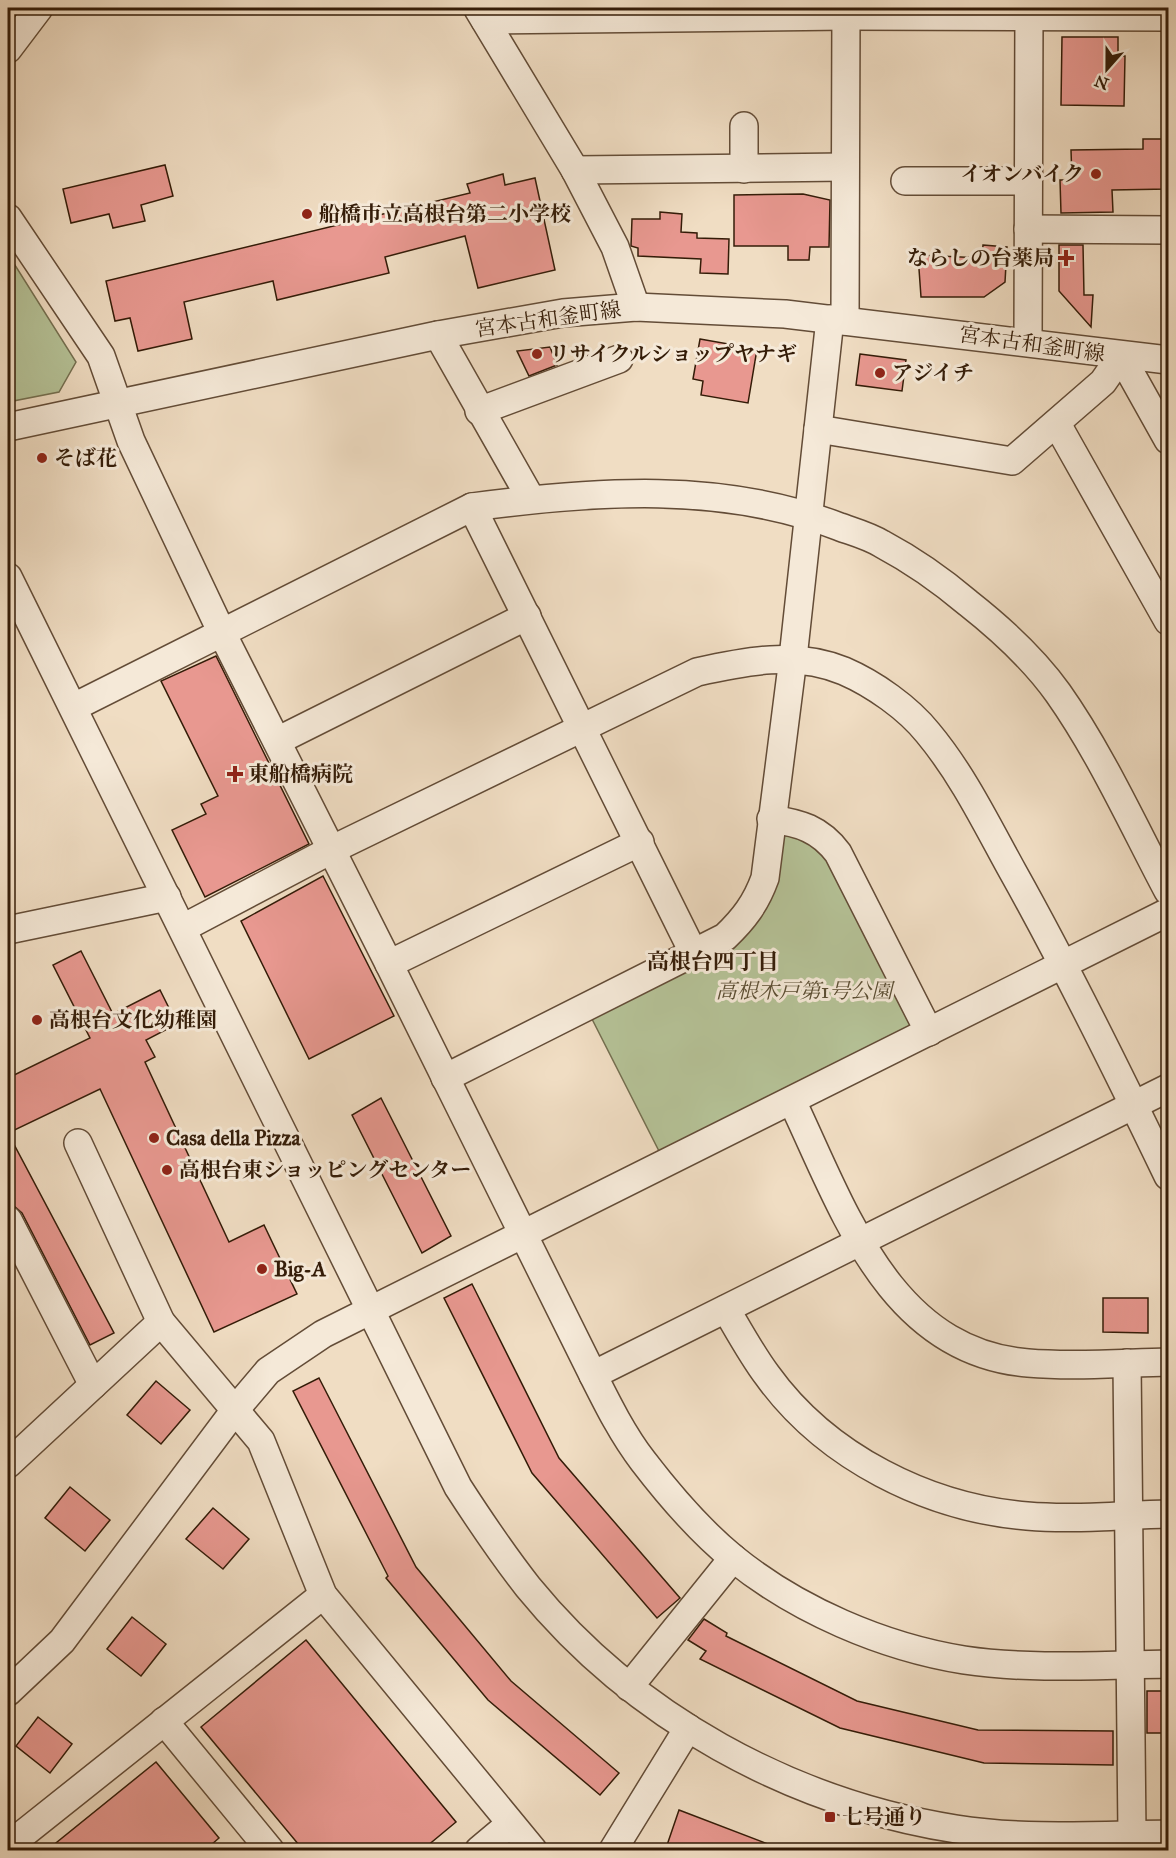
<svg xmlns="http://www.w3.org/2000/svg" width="1176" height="1858" font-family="'IM FELL Great Primer','Noto Serif JP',serif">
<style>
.green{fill:#b5c297;stroke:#746f50;stroke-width:1.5}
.building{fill:#e89890;stroke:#341c08;stroke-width:1.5}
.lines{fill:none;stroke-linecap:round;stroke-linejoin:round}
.minor-casing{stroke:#634c37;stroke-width:30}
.minor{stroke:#f5e9d8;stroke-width:27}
.poi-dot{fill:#8f2418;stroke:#f5e9d8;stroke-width:2}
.labels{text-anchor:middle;stroke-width:6;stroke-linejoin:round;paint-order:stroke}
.poi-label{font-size:21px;font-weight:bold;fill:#341c08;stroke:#f5e9d8;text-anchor:start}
.street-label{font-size:21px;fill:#341c08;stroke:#f5e9d8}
.park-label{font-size:21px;font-style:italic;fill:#5b4e33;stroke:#f5e9d8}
.neighbourhood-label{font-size:22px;font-weight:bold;fill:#341c08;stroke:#f5e9d8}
</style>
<rect width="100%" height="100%" fill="#f0ddc3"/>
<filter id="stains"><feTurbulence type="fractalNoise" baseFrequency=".00333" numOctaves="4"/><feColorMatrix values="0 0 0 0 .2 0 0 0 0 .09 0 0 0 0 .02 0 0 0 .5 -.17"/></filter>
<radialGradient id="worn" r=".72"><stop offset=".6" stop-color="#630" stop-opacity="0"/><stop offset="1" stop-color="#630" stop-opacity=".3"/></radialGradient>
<g class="green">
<path d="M8,254l68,108 -17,30 -51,10z"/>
<path d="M791,829l29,13 94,178 -3,10 -250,125 -70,-138 170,-102c16,-25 17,-50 20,-79z"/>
</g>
<g class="building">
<path d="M1062,37h56v19h7l-1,50 -63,-1z"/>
<path d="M1143,139h25v50l-56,1 1,22 -52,1 -1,-33h12l-1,-30 72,-1z"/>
<path d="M165,165l8,31 -32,9 4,16 -32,7 -4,-14 -38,9 -8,-34z"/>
<path d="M503,174l2,11 30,-7 20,92 -77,18 -13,-52 -80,21 4,16 -112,27 -4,-19 -89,21 8,37 -54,12 -8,-33 -15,3 -9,-40 364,-88 -3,-9z"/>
<path d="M803,194l27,6 -1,47h-19l-1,13h-21v-14h-54v-51z"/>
<path d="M660,212l22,2 -1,18 16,1v5l32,1 -1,35 -28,-1 1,-14 -63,-3v-8l-7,-2 1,-27h28z"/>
<path d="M983,245l24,2 -2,35 -21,15h-63l-3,-42 64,3z"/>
<path d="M1059,245h24l1,50h9l-2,32 -32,-36z"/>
<path d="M700,339l57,10 -9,54 -47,-8 2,-14 -10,-2z"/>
<path d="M550,347l7,18 -28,11 -12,-25z"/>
<path d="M860,354l46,6 -4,31 -46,-6z"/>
<path d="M216,656l93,188 -104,53 -33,-67 34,-16 -5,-10 17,-8 -57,-115z"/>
<path d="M323,876l71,140 -85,43 -68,-138z"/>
<path d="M81,951l32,63 47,-24 17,34 -31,16 9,17 -10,5 84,180 35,-17 33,69 -83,38 -114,-243 -92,44 106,200 -24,12 -68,-132 -8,-7 -6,-13v-115l82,-40 -37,-73z"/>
<path d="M381,1098l70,138 -29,17 -70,-138z"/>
<path d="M472,1284l87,174 121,140 -23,20 -125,-145 -88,-175z"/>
<path d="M1103,1298h45v35l-45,-1z"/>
<path d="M319,1378l97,189 95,114 108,92 -19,22 -112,-95 -102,-122 2,-2 -95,-185z"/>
<path d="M156,1381l34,29 -29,34 -34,-29z"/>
<path d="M70,1487l40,33 -25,31 -40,-33z"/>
<path d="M213,1508l36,31 -26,30 -37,-30z"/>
<path d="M132,1617l34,27 -25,32 -34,-27z"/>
<path d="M704,1619l23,14 -1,3 131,65 121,29 135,1v34l-129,-2 -144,-35 -140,-69 6,-8 -18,-11z"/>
<path d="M306,1640l150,182 -35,29h-117l-103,-124z"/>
<rect x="1147" y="1691" width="21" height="42"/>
<path d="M38,1717l34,27 -22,29 -34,-27z"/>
<path d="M156,1762l63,76 -15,13h-158z"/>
<path d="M679,1810l102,39v2h-116z"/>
</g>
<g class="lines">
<defs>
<g id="minor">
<path d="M478,9l97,161 40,77 21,60"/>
<path d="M485,20l361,-4 322,1"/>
<path d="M8,49l31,-41"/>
<path d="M744,169v-43"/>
<path d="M575,170l270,-3"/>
<path d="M905,181h123"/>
<path d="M8,218l93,138 30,85 91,192 167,331 204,411c15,30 30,60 50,86 26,34 57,70 90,97 64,52 150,89 231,102 67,10 137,5 204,4"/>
<path d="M1028,229l140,1"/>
<path d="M845,321l1,-313"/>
<path d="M438,335l93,164"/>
<path d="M1028,342l1,-334"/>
<path d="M479,411l140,-52"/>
<path d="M1057,424l111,197"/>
<path d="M8,427l430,-92 125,-22 73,-6 149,7 383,46"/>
<path d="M818,429l194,32 91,-79 18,-26 47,84"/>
<path d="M472,507l221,445"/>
<path d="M8,577l450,910c22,34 45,68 70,100 106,130 263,216 428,242 70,11 142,6 212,5"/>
<path d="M74,707l398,-200c123,-16 251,-26 368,20 14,5 29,9 42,17 30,16 60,37 86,59 33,26 65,55 90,90 43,61 75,132 110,198"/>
<path d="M277,741l250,-125"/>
<path d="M771,819c29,4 49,10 67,34l91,179"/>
<path d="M183,928l148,-78 366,-178c49,-11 98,-21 147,-1 30,13 64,37 84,62 35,42 59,92 85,139 56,100 106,202 155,304"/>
<path d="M8,930l159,-33"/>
<path d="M389,964l251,-122"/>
<path d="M445,1078l280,-141c19,-18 31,-34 40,-59l28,-220 37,-339"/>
<path d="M792,1101c51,107 97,251 236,262 46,4 94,0 140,-1"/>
<path d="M78,1143l83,179 100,119 62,154 210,255"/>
<path d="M8,1220l85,165"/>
<path d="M726,1309c13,22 26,46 41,66 59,82 161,133 260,141 47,4 95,-1 141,-2"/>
<path d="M1127,1363l5,471"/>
<path d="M593,1375l575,-287"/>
<path d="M8,1464l153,-142"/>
<path d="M629,1687l104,-129"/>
<path d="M8,1692l54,-51 173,-231 33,-39 55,-37 845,-422"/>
<path d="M164,1721l106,129"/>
<path d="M8,1846l315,-251"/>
<path d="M479,1850l31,-26"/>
<path d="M613,1850l75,-122"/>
</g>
</defs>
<use href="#minor" class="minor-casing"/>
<use href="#minor" class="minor"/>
</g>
<g class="poi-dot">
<circle cx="1096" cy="174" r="6"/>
<circle cx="307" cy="214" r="6"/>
<path d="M1063 249h6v6h6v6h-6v6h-6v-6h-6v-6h6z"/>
<circle cx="537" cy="354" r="6"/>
<circle cx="880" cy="373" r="6"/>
<circle cx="42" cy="458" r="6"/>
<path d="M232 765h6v6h6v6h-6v6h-6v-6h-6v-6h6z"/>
<circle cx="37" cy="1020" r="6"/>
<circle cx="154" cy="1138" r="6"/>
<circle cx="167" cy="1170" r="6"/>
<circle cx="262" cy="1269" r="6"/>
<rect x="824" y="1811" width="12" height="12" rx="3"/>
</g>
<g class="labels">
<g class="poi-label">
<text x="1084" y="181" text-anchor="end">イオンバイク</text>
<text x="319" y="221">船橋市立高根台第二小学校</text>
<text x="1054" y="265" text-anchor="end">ならしの台薬局</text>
<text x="549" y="361">リサイクルショップヤナギ</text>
<text x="892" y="380">アジイチ</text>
<text x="54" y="465">そば花</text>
<text x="248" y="781">東船橋病院</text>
<text x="49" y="1027">高根台文化幼稚園</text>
<text x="166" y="1145">Casa della Pizza</text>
<text x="179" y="1177">高根台東ショッピングセンター</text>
<text x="274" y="1276">Big-A</text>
<text x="842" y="1824">七号通り</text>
</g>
<g class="street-label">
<text transform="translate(548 319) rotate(-8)" y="7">宮本古和釜町線</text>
<text transform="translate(1032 344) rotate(8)" y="7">宮本古和釜町線</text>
</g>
<g class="park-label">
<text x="804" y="998">高根木戸第1号公園</text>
</g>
<g class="neighbourhood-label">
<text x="713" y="969">高根台四丁目</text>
</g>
</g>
<rect width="1176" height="1858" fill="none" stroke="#f0ddc3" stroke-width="30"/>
<rect x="9" y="9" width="1158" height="1840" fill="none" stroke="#341c08" stroke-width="3"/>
<rect x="15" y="15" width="1146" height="1828" fill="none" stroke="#341c08" stroke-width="1.5"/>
<g transform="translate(1107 69) rotate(201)" stroke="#f5e9d8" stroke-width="4.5" paint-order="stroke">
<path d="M0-4.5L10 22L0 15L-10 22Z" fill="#341c08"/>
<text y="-9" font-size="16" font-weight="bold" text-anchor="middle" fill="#341c08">N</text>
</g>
<rect width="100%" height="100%" filter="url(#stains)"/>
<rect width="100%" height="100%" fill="url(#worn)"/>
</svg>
